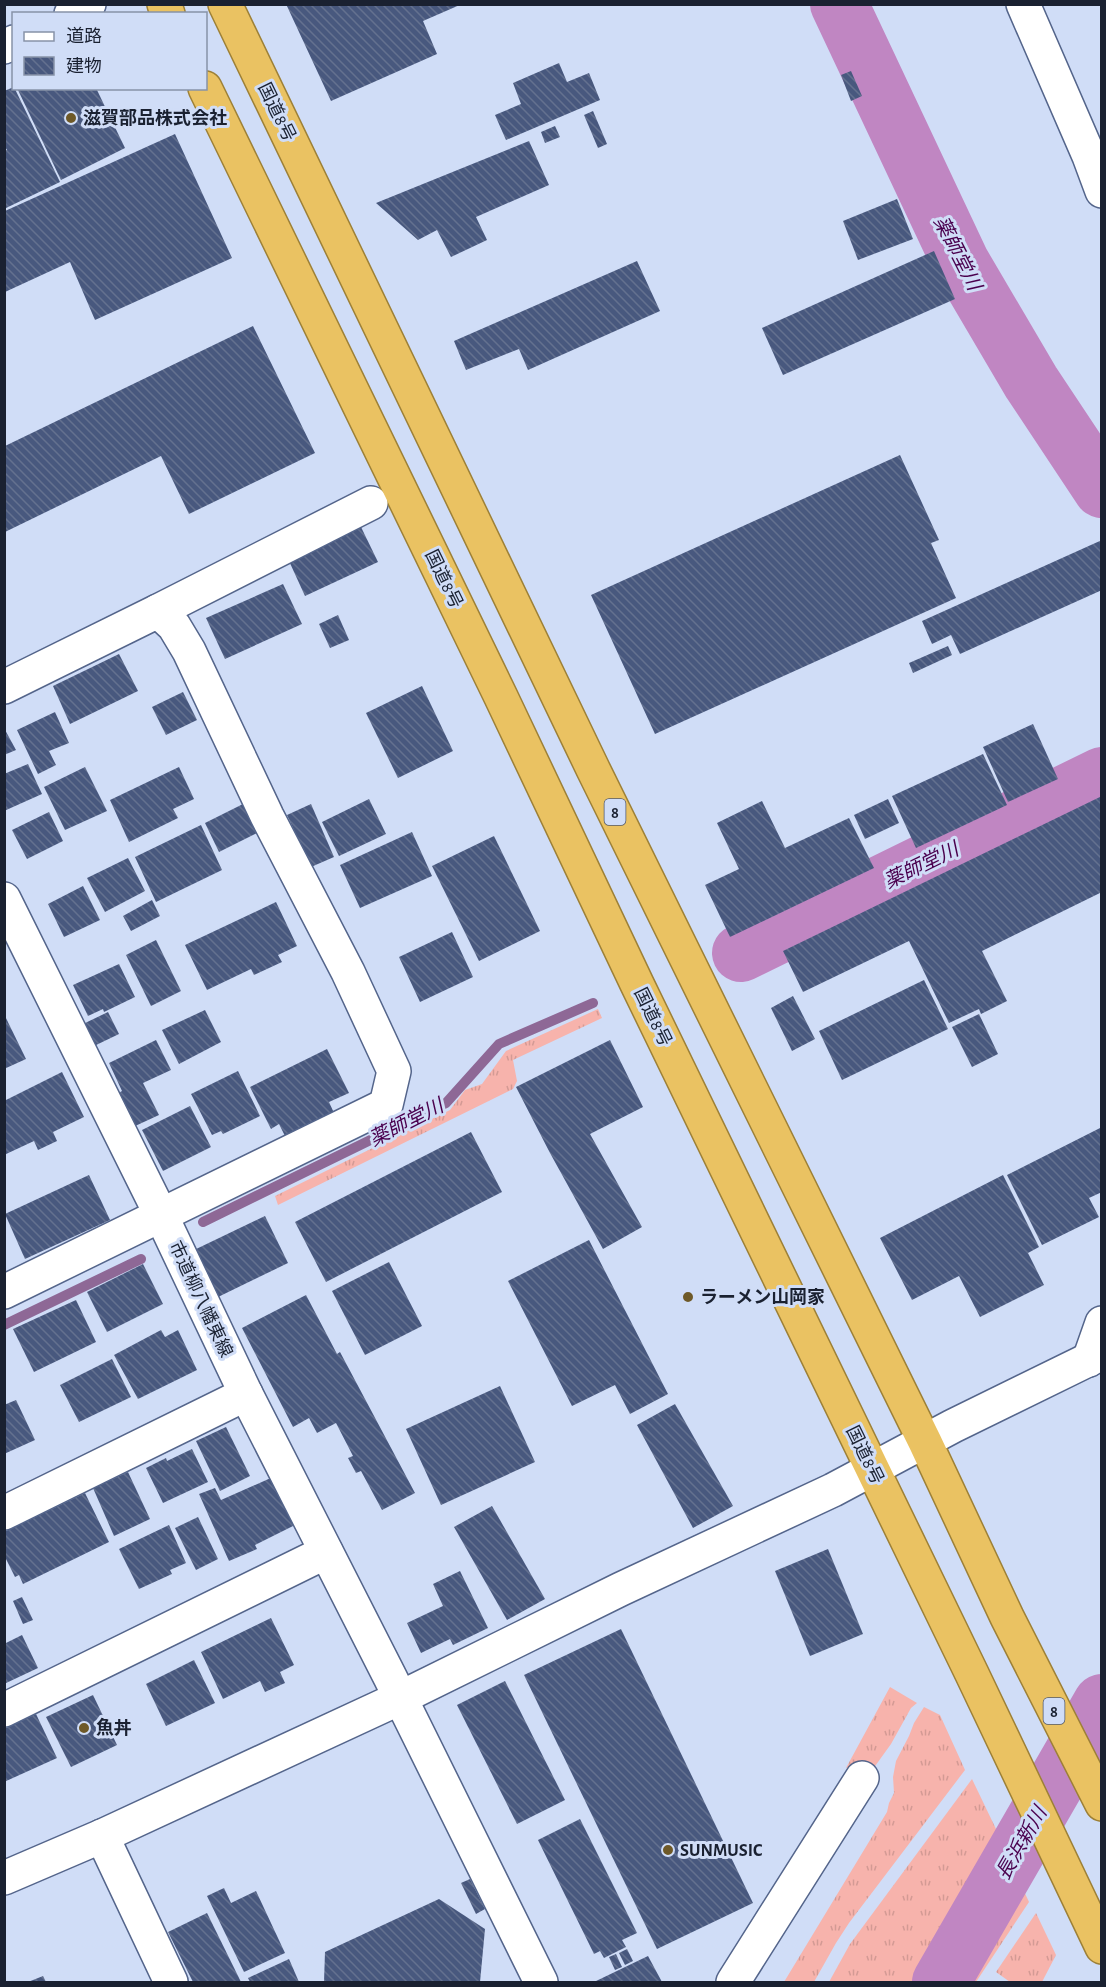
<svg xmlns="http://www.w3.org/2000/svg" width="1106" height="1987" font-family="'Alegreya Sans','Noto Sans JP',sans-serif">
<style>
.grass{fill:url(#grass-tufts)}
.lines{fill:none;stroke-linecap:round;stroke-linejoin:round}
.stream{stroke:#8e6896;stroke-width:10}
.river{stroke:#c086c2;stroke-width:58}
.building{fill:url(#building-back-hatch)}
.minor-casing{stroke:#54658b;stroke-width:36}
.tertiary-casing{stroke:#54658b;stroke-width:36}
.trunk-casing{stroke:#9d8037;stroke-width:36}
.minor{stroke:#fff;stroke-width:33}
.tertiary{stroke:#fff;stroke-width:33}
.trunk{stroke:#eac262;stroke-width:33}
.poi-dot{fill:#6e5928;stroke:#d0ddf7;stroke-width:2}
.labels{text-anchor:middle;stroke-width:6;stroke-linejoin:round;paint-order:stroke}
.shield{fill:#d0ddf7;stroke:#51596c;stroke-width:1.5}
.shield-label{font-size:16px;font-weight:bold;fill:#1a2131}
.street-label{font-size:18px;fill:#1a2131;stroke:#d0ddf7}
.poi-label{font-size:18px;font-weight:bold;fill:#1a2131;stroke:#d0ddf7;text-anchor:start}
.water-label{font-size:20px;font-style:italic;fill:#4a004e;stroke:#d0ddf7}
</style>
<defs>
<pattern id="grass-tufts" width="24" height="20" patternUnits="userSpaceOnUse" patternTransform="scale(1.5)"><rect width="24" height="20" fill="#f7b3ac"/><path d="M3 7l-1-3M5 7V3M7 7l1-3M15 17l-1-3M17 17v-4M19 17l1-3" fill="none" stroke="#d39a94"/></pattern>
<pattern id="building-back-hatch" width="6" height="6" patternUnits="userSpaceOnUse" patternTransform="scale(1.5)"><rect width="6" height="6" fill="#48587e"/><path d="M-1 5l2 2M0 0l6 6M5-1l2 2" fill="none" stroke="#64718f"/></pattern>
</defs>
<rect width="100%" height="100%" fill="#d0ddf7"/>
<g class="grass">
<path d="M598,1009l4,9 -89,42 4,21 -4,8 -235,116 -3,-9 175,-86 15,-20 17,-6 24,-33z"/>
<path d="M890,1687l27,16 -6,5 -20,36 -18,25 -14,-5 -13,4z"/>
<path d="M924,1707l16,8 25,55 -116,153 -13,20 -22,39h-30l103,-170 2,-9 5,-10 -1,-16 3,-16 13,-25 5,-13z"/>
<path d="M972,1779l36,75 -75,128h-104l21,-38z"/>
<path d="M1016,1874l13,28 -53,80h-28z"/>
<path d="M1036,1913l20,42 -14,27h-32l-14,-10z"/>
</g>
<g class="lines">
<g class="stream">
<path d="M203,1222l243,-119 53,-59 94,-41"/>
<path d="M4,1325l137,-66"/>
</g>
<g class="river">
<path d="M839,4l122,259 70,119 71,107"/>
<path d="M741,953l361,-177"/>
<path d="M941,1982l161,-279"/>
</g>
</g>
<g class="building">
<path d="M286,4h176l-39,17 14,33 -106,47z"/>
<path d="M559,63l8,19 22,-9 11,27 -94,40 -11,-25 26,-11 -8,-21z"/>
<path d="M851,71l11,25 -11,5 -10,-26z"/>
<path d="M14,87l46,95 -56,27v-58l3,-1 -3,-5v-54z"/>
<path d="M17,88h79l29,60 -64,32z"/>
<path d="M593,111l14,33 -9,4 -14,-33z"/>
<path d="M555,126l5,11 -15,6 -4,-11z"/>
<path d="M175,134l57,124 -137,62 -25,-58 -65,30v-81z"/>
<path d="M529,141l20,44 -73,32 11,23 -36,17 -14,-27 -19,10 -42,-37z"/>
<path d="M897,199l16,40 -55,21 -15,-39z"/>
<path d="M934,251l21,48 -172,76 -21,-47z"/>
<path d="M637,261l23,50 -132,59 -9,-21 -53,21 -12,-29z"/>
<path d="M253,326l62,127 -126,61 -28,-58 -156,76v-86z"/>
<path d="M900,455l39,85 -8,3 25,55 -301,136 -64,-139z"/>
<path d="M361,527l17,35 -73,34 -16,-35z"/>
<path d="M1102,540v50l-142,64 -9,-19 -19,9 -10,-23z"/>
<path d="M283,584l19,40 -77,35 -19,-41z"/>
<path d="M338,615l11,25 -19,8 -11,-24z"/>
<path d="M948,646l4,9 -39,18 -4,-10z"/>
<path d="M119,654l19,37 -68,33 -17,-38z"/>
<path d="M422,686l31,65 -55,27 -32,-65z"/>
<path d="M183,692l14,28 -31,15 -14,-28z"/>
<path d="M55,712l14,31 -20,8 7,14 -18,9 -21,-44z"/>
<path d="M1033,724l25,55 -50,23 -25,-55z"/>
<path d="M4,728l12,22 -12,5z"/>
<path d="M983,754l24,51 -91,43 -24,-52z"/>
<path d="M28,764l14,30 -38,17v-37z"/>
<path d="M85,767l22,44 -42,19 -21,-43z"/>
<path d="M179,767l15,32 -21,10 5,9 -49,24 -19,-42z"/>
<path d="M1102,796v96l-120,59 25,50 -26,13 -2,-5 -30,14 -40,-82 -106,51 -20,-41z"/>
<path d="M369,799l17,35 -47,22 -17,-34z"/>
<path d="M888,799l11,24 -34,16 -11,-24z"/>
<path d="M762,801l23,47 64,-30 25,50 -144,69 -25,-52 34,-16 -22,-46z"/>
<path d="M243,804l14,29 -38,19 -14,-29z"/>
<path d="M311,804l23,53 -23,10 -24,-52z"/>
<path d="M49,812l14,29 -36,18 -15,-29z"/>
<path d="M201,825l21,45 -66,32 -21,-45z"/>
<path d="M412,832l20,44 -72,32 -20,-43z"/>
<path d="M494,836l46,95 -61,30 -47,-95z"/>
<path d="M128,858l17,33 -40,21 -18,-34z"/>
<path d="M83,886l17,34 -36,17 -16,-33z"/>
<path d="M152,900l8,16 -29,15 -8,-15z"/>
<path d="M276,902l21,44 -19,9 4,7 -28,13 -3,-6 -44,21 -22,-45z"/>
<path d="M452,932l21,45 -53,25 -21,-45z"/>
<path d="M156,940l25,51 -30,15 -25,-51z"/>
<path d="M119,964l16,33 -31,15 -1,-3 -15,7 -15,-31z"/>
<path d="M924,980l24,49 -106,51 -23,-49z"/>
<path d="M793,996l22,43 -23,12 -21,-43z"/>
<path d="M205,1010l16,32 -42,22 -17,-34z"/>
<path d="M108,1012l11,22 -27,13 -11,-22z"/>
<path d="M4,1014l22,45 -22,10z"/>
<path d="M979,1014l19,40 -26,13 -20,-40z"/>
<path d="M156,1040l15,30 -28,13 16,32 -26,12 -16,-33 5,-3 -13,-28z"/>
<path d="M610,1040l33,67 -53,27 52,93 -39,22 -53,-96 -34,-66z"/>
<path d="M327,1049l22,44 -20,9 5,11 -49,23 -6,-12 -8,5 -21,-42z"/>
<path d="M238,1071l22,45 -37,18 -2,-3 -9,4 -21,-41z"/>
<path d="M62,1072l22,45 -31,15 4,9 -19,9 -4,-9 -30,14v-54z"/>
<path d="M190,1106l21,41 -48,24 -21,-41z"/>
<path d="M1102,1127v65l-13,6 10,19 -57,28 -35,-70z"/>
<path d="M471,1132l31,60 -176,90 -31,-60z"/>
<path d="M89,1175l21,45 -85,39 -20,-45z"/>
<path d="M1003,1175l36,72 -11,6 16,32 -64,32 -21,-41 -47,24 -32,-62z"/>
<path d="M265,1216l23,47 -72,35 -24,-47z"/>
<path d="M589,1240l79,154 -38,20 -15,-29 -43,21 -64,-125z"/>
<path d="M389,1262l33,64 -57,29 -33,-64z"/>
<path d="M143,1264l20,40 -56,28 -20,-40z"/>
<path d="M306,1295l31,59 3,-2 75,141 -33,17 -21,-39 -5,2 -8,-15 5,-2 -17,-33 -19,10 -8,-15 -16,9 -51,-99z"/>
<path d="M76,1300l20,42 -62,30 -21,-43z"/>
<path d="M161,1330l4,7 13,-7 19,40 -59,29 -24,-44z"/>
<path d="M112,1359l19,38 -52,25 -19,-37z"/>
<path d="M500,1386l35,76 -94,43 -35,-76z"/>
<path d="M16,1400l19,40 -31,14v-49z"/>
<path d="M675,1404l58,102 -40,22 -56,-103z"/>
<path d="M226,1427l24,49 -30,15 -24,-50z"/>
<path d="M192,1449l16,33 -45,21 -17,-35 20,-10 1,3z"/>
<path d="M128,1472l22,47 -36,17 -21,-48z"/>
<path d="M273,1477l22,48 -40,20 2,4 -28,12 -30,-67 16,-6 6,12z"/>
<path d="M85,1493l24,49 -86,42 -4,-9 -4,2 -11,-22v-23z"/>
<path d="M492,1506l53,93 -38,21 -53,-93z"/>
<path d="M198,1517l20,42 -22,11 -21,-42z"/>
<path d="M169,1525l17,38 -16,7 2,4 -33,15 -20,-40z"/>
<path d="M828,1549l35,85 -53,22 -35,-85z"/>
<path d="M460,1571l28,57 -35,17 -3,-6 -29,14 -14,-30 36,-17 -10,-22z"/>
<path d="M22,1597l11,23 -10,4 -10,-23z"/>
<path d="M271,1618l23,47 -14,7 5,11 -20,9 -5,-11 -37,18 -22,-47z"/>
<path d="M621,1629l132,274 -96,46 -133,-274z"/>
<path d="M22,1635l16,33 -34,16v-40z"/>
<path d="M194,1660l21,43 -49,23 -20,-42z"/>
<path d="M505,1681l60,119 -48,24 -60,-119z"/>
<path d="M93,1695l24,50 -46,22 -25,-50z"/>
<path d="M36,1714l21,44 -53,24v-53z"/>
<path d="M580,1819l57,114 -15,7 4,7 -22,11 -4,-7 -6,3 -56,-114z"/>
<path d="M470,1879l15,30 -9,5 -15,-31z"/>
<path d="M224,1888l7,15 25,-12 29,62 -41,19 -37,-76z"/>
<path d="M439,1899l46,30 -5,53h-156l1,-30z"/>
<path d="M207,1913l34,69h-48l-25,-50z"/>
<path d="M627,1949l6,12 -8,4 -6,-12z"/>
<path d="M616,1954l6,13 -7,3 -6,-13z"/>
<path d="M648,1956l14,26h-68z"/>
<path d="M289,1959l10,23h-49l-2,-4z"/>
<path d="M43,1976l3,6h-18z"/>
</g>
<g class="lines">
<defs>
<g id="minor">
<path d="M1023,4l66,152 13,35"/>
<path d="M158,611l213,-108"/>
<path d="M4,687l154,-76 16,15 15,25 78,165 81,156 46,99 -8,34 -382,187"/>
<path d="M4,899l157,316 85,179 144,283 151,305"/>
<path d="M1089,1360l13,-37"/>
<path d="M4,1513l242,-119"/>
<path d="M4,1710l322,-158"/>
<path d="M102,1836l69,146"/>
<path d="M733,1982l129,-204"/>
</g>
<g id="tertiary">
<path d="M71,14l18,-10"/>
<path d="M4,47l10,-5"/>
<path d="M4,1878l98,-42 298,-138 221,-109 212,-99 120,-64 149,-73"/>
</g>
<g id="trunk">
<path d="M164,4l4,10"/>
<path d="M225,4l368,765 332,673 82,175 95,187"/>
<path d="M205,88l296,609 136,287 335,690 130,273"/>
</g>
</defs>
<use href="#minor" class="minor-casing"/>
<use href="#tertiary" class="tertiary-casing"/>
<use href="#trunk" class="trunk-casing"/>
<use href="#minor" class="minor"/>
<use href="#tertiary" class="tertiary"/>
<use href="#trunk" class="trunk"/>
</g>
<g class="poi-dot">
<circle cx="71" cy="118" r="6"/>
<circle cx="688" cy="1297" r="6"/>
<circle cx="84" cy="1728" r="6"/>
<circle cx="668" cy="1850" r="6"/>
</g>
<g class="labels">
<g class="shield">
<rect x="604.5" y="799" width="21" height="26" rx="4.5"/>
<rect x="1043.5" y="1698" width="21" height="26" rx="4.5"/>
</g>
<g class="shield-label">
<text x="615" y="818">8</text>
<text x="1054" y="1717">8</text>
</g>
<g class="street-label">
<text transform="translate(277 112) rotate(64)" y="6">国道8号</text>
<text transform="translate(444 579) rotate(64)" y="6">国道8号</text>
<text transform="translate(653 1017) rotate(64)" y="6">国道8号</text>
<text transform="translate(201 1299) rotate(65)" y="6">市道柳八幡東線</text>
<text transform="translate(865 1455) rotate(64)" y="6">国道8号</text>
</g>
<g class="poi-label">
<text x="83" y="124">滋賀部品株式会社</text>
<text x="700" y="1303">ラーメン山岡家</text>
<text x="96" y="1734">魚丼</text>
<text x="680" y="1856">SUNMUSIC</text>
</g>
<g class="water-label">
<text transform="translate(958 253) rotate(63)" y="7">薬師堂川</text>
<text transform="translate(921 865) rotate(-26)" y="7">薬師堂川</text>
<text transform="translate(406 1122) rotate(-27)" y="7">薬師堂川</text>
<text transform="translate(1021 1843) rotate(-60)" y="7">長浜新川</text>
</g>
</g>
<rect width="1106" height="1987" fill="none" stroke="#1a2131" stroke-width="12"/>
<rect x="12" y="12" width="195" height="78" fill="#d0ddf7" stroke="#8792a8" stroke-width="1.5"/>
<rect x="24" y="32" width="30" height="9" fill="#ffffff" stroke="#8792a8" stroke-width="1.5"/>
<text x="66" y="42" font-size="18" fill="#1a2131">道路</text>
<rect x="24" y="57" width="30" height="18" fill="url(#building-back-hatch)" stroke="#8792a8" stroke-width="1.5"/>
<text x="66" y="72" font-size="18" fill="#1a2131">建物</text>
</svg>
